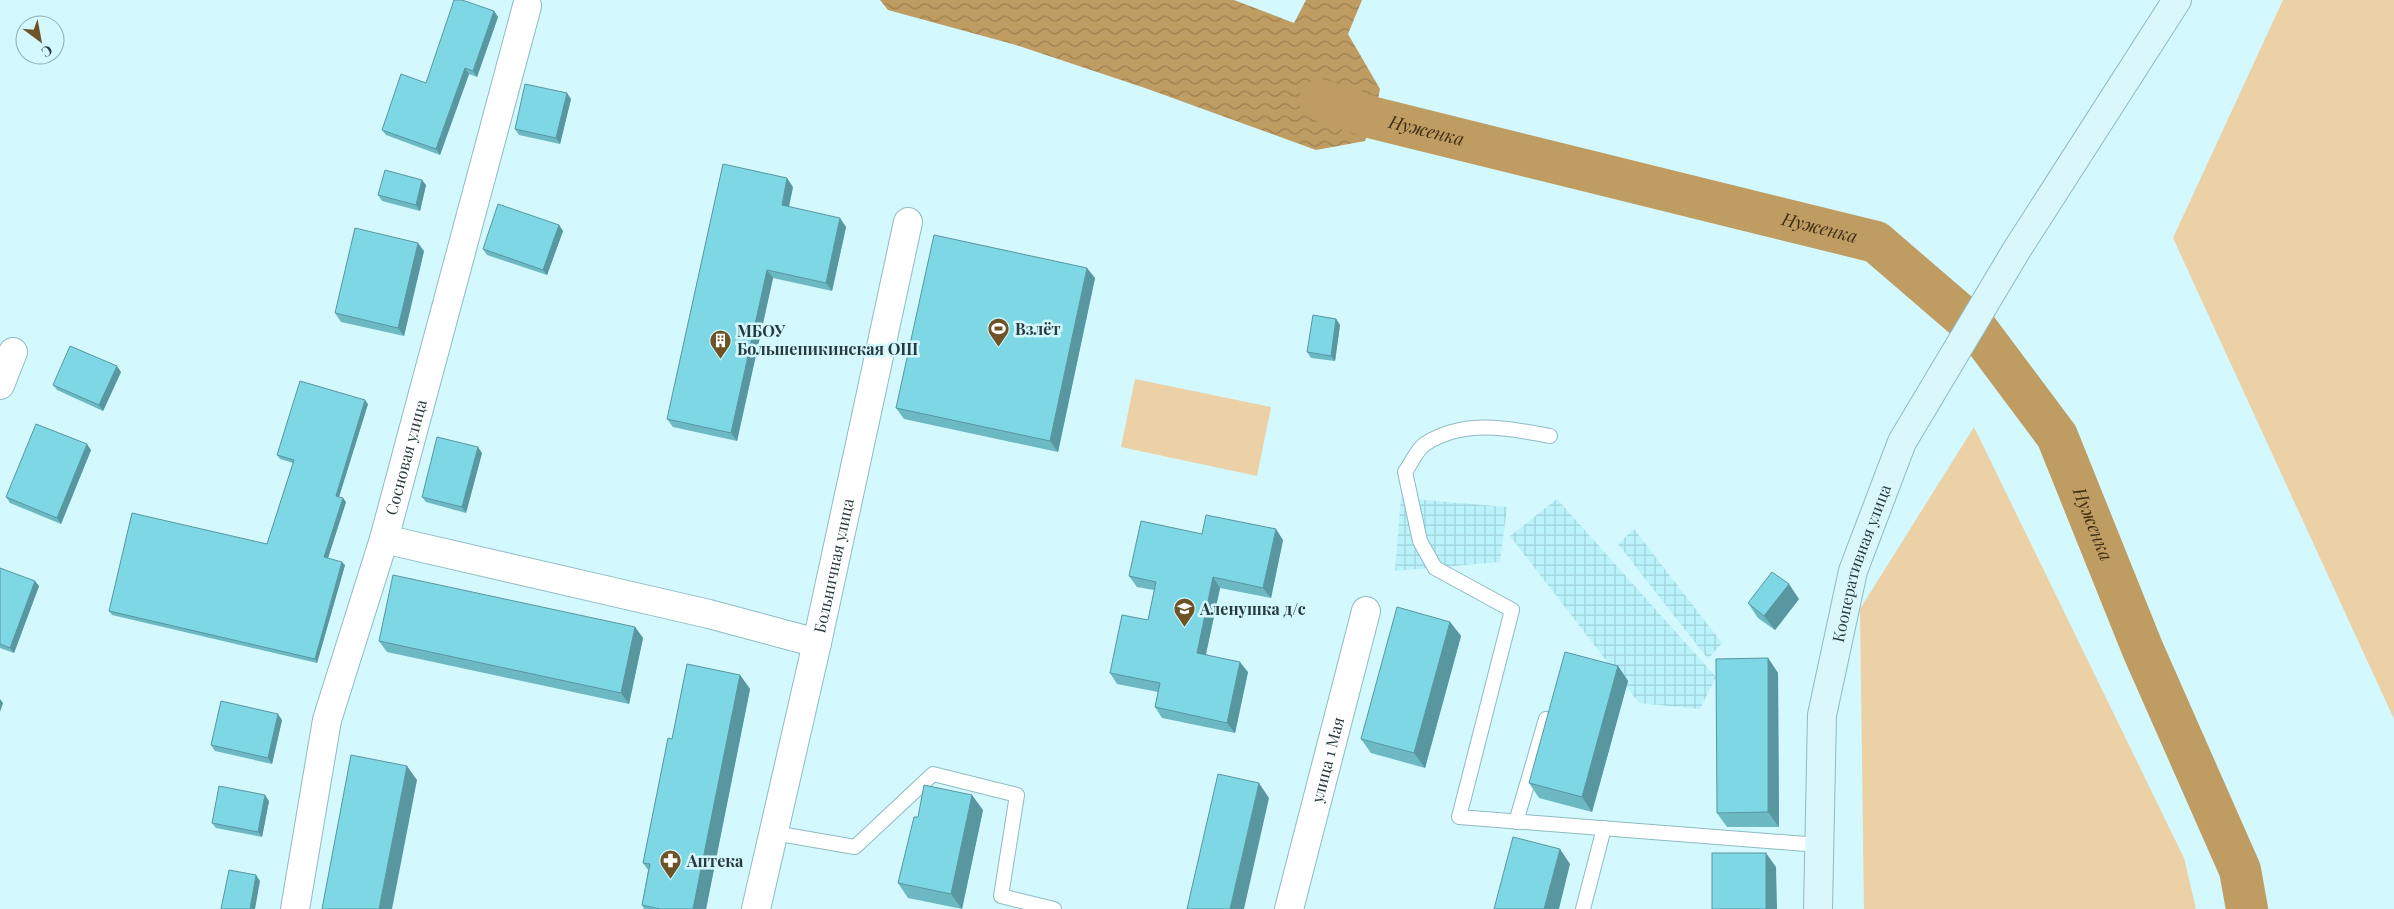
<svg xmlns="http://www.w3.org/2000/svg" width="2394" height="909" font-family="'Playfair Display',serif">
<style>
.industrial{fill:url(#industrial-grid)}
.green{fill:#ecd1a6}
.water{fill:url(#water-waves)}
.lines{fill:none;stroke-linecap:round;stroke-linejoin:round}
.river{stroke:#bf9c61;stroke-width:42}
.lane-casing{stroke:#8ebbc2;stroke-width:16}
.street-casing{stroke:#8ebbc2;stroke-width:30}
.secondary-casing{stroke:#8ebbc2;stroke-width:30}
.lane{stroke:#fff;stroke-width:14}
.street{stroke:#fff;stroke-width:28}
.secondary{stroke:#daf7fb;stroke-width:28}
.wall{fill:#6cb9c4}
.shaded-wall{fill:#5896a0}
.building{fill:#7ed7e4;stroke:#5896a0}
.labels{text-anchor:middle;stroke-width:5;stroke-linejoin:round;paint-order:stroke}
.poi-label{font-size:16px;font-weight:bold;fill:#283a3d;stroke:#d3f8fe;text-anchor:start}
.street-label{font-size:16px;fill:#283a3d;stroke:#d3f8fe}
.water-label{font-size:18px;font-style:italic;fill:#3e2f14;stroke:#d3f8fe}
</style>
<defs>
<pattern id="industrial-grid" width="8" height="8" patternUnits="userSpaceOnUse" patternTransform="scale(1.25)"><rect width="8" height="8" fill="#baf3fc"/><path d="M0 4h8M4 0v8" fill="none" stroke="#a0d1d9"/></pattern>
<pattern id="water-waves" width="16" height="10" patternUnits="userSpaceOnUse" patternTransform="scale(1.25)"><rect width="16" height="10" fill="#bf9c61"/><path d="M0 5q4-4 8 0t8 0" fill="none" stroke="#9b8051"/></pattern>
</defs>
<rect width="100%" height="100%" fill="#d3f8fe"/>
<g class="industrial">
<path d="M1401,498l106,9 -7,55 -105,9z"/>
<path d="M1557,499l159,178 -16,32 -61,-6 -129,-167z"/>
<path d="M1634,529l88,114 -14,16 -90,-115z"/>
</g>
<g class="green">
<path d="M2283,0h111v719l-221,-481z"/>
<path d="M1135,379l136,28 -14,69 -136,-29z"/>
<path d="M1974,427l210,431 12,51h-332l-4,-300z"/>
</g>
<path class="water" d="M880,0h354l60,23 12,-23h56l-14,34 32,55 -6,29 -9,23 -49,9 -171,-62 -129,-43 -128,-35z"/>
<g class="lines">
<path class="river" id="s1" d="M1320,100l54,18 502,124 101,87 80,107 86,214 97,220 7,39"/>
<defs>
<g id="lane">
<path d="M1550,436c-42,-8 -86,-17 -125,8 -8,5 -14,20 -20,28l15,69 15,27 77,42 -53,207 360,28"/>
<path d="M1516,822l30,-103"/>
<path d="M774,833l81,14 78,-73 84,21 -16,101 53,13"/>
<path d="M1583,909l21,-81"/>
</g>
<g id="street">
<path d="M0,385l13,-33"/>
<path d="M384,539l325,75 108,29"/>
<path id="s2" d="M295,909l32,-189 57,-181 143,-533"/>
<path id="s3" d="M756,909l61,-266 91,-421"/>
<path id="s4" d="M1289,909l77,-298"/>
</g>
<g id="secondary">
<path id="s5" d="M1818,909l4,-194 31,-144 49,-129 114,-191 161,-251"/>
</g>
</defs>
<use href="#lane" class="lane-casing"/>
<use href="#street" class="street-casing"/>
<use href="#secondary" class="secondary-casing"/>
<use href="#lane" class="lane"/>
<use href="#street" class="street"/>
<use href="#secondary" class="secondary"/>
</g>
<g class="wall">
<path d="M494,11l4,6 -21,60 -8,-3 -29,81 -54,-20 -4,-5z"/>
<path d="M571,99l-11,45 -41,-9 -4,-6z"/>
<path d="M426,185l-6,26 -38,-10 -4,-6z"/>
<path d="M793,187l-4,20 57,20 -14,64 -59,-13 -36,163 -64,-14 -6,-8z"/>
<path d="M559,225l4,6 -16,44 -60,-20 -4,-6z"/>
<path d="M424,251l-20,85 -63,-14 -6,-9z"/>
<path d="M1095,278l-37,174 -154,-33 -8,-11z"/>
<path d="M1336,319l4,6 -5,36 -24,-3 -4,-6z"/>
<path d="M121,372l-18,39 -46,-21 -4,-5z"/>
<path d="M368,404l-29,93 7,5 -18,56 17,7 -28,98 -205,-48 -3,-4 158,-67 26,-81 -13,-4 -3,-4z"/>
<path d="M91,450l-30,74 -51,-21 -4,-6z"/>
<path d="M482,453l-16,60 -40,-11 -4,-5z"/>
<path d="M1202,534l81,6 -12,58 -51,-10 -14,66 42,18 -13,61 -73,-15 -7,-11 3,-15 -41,-8 -7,-11 38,-53 6,-30 -17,-3 -8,-11z"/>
<path d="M0,568l39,18 -25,67 -14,-5z"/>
<path d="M1799,599l-24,31 -17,-12 -10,-15z"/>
<path d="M1450,622l11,14 -36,132 -54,-15 -10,-14z"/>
<path d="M635,627l8,11 -14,66 -242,-52 -8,-11z"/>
<path d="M1768,658l10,15 1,154h-52l-10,-14z"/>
<path d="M1618,666l10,15 -36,131 -53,-14 -10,-15z"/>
<path d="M740,675l10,14 -44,220h-62l-2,-4 6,-35 -5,-7 29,-124z"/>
<path d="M282,720l-10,44 -57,-13 -4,-6z"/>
<path d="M269,801l-7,36 -46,-9 -4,-5z"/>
<path d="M983,810l-21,99 -54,-11 -10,-15z"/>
</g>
<g class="shaded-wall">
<path d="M494,11l4,6 -21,60 -4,-6z"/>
<path d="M465,68l4,6 -29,81 -4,-6z"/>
<path d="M567,93l4,6 -11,45 -4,-6z"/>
<path d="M787,178l6,9 -6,27 -5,-9z"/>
<path d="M422,180l4,5 -6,26 -4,-6z"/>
<path d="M840,218l6,9 -14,64 -6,-8z"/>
<path d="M559,225l4,6 -16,44 -4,-5z"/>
<path d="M418,243l6,8 -20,85 -6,-8z"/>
<path d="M1087,268l8,10 -37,174 -8,-11z"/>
<path d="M767,270l6,8 -36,163 -6,-8z"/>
<path d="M1336,319l4,6 -5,36 -4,-5z"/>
<path d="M117,366l4,6 -18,39 -4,-6z"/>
<path d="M365,400l3,4 -30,96 -2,-4z"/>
<path d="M87,444l4,6 -30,74 -4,-6z"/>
<path d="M478,447l4,6 -16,60 -4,-6z"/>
<path d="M343,498l3,4 -19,59 -3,-4z"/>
<path d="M1276,529l7,11 -12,58 -8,-10z"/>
<path d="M342,562l3,3 -28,98 -2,-4z"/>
<path d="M1213,577l7,11 -16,75 -7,-10z"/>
<path d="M35,581l4,5 -25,67 -4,-5z"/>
<path d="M1789,584l10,15 -24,31 -11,-14z"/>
<path d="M1450,622l11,14 -36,132 -11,-15z"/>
<path d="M635,627l8,11 -14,66 -8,-11z"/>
<path d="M1768,658l10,15 1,154 -11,-15z"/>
<path d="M1240,662l8,10 -13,61 -8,-10z"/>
<path d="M1618,666l10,15 -36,131 -10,-15z"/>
<path d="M740,675l10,14 -44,220h-13z"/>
<path d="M0,699l3,4 -3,9z"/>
<path d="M278,714l4,6 -10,44 -4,-6z"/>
<path d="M407,766l10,14 -25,129h-13z"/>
<path d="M1259,783l10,15 -25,111h-14z"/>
<path d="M265,795l4,6 -7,36 -4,-5z"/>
<path d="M972,795l11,15 -21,99 -11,-15z"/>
<path d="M1560,849l10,15 -11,45h-15z"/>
<path d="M1766,853l10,14 1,42h-11z"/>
<path d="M256,875l4,6 -5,28h-5z"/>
</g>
<g class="building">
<path d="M454,0h8l32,11 -21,60 -8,-3 -29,81 -54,-19 19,-56 25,9z"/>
<path d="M525,84l42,9 -11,45 -41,-9z"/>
<path d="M723,164l64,14 -5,27 58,13 -14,65 -59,-13 -36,163 -64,-14z"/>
<path d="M385,170l37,10 -6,25 -38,-10z"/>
<path d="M498,204l61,21 -16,45 -60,-21z"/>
<path d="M355,228l63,15 -20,85 -63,-15z"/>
<path d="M934,235l153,33 -37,173 -154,-33z"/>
<path d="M1313,315l23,4 -5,37 -24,-4z"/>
<path d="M70,346l47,20 -18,39 -46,-20z"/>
<path d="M300,381l65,19 -29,96 7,2 -19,59 18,5 -27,97 -206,-48 23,-98 135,31 27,-84 -17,-5z"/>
<path d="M36,424l51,20 -30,74 -51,-21z"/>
<path d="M437,437l41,10 -16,60 -40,-10z"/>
<path d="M1206,515l70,14 -13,59 -50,-11 -16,76 43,9 -13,61 -72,-16 5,-24 -50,-10 12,-58 26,5 8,-38 -27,-6 12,-55 61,13z"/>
<path d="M0,568l35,13 -25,67 -10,-4z"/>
<path d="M1772,572l17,12 -25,32 -16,-13z"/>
<path d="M393,575l242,52 -14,66 -242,-52z"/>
<path d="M1397,607l53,15 -36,131 -53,-14z"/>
<path d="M1565,652l53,14 -36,131 -53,-14z"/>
<path d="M1768,658v154l-51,1 -1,-154z"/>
<path d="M687,664l53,11 -47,234h-33l-18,-4 8,-41 -7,-1 25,-125 4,1z"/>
<path d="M221,701l57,13 -10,44 -57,-13z"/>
<path d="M351,755l56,11 -28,143h-57z"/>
<path d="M1218,774l41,9 -29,126h-43z"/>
<path d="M924,785l48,10 -21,99 -53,-11 16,-66h4z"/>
<path d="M219,786l46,9 -7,37 -46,-9z"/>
<path d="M1513,837l47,12 -16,60h-50z"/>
<rect x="1712" y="853" width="54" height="56"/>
<path d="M229,870l27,5 -6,34h-29z"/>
</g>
<defs>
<symbol id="stadium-pin" viewBox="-11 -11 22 30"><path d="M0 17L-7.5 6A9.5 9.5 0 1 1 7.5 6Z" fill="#6d5325" stroke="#d3f8fe"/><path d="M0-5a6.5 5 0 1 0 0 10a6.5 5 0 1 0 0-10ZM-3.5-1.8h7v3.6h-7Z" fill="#fff"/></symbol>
<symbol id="building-pin" viewBox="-11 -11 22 30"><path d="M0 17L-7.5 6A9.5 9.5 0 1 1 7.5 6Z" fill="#6d5325" stroke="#d3f8fe"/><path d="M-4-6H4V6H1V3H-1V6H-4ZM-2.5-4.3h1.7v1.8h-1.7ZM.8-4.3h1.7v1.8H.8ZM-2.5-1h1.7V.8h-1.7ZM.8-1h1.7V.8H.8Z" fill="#fff"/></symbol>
<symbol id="school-pin" viewBox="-11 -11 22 30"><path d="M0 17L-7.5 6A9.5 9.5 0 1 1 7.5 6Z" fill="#6d5325" stroke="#d3f8fe"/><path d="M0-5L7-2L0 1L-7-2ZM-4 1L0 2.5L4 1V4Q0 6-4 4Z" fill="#fff"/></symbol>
<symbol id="pharmacy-pin" viewBox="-11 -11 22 30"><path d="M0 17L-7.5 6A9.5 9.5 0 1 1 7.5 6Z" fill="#6d5325" stroke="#d3f8fe"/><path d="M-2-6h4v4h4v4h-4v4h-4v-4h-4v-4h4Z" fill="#fff"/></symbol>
</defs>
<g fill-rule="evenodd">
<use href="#stadium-pin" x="986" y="316" width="25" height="34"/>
<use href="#building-pin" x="708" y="328" width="25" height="34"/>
<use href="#school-pin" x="1172" y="596" width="25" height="34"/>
<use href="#pharmacy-pin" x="658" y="848" width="25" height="34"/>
</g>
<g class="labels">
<g class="poi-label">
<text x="1015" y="335">Взлёт</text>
<text x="737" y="337">МБОУ<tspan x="737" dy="18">Большепикинская ОШ</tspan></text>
<text x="1200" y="615">Аленушка д/с</text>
<text x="687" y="867">Аптека</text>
</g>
<g class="street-label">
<text dy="6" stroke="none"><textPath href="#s2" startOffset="466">Сосновая улица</textPath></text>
<text dy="6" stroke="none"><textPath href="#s5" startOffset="351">Кооперативная улица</textPath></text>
<text dy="6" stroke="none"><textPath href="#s3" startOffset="352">Больничная улица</textPath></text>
<text dy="6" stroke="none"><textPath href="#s4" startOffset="154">улица 1 Мая</textPath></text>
</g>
<g class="water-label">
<text dy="6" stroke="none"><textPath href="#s1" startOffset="111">Нуженка</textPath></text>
<text dy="6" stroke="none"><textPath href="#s1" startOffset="516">Нуженка</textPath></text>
<text dy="6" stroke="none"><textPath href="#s1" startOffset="936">Нуженка</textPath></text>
</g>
</g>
<g transform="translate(40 40) rotate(148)"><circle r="24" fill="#d3f8fe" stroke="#8facb1"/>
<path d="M0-4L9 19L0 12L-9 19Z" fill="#6d5325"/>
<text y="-8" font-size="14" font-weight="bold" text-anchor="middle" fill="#283a3d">С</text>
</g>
</svg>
